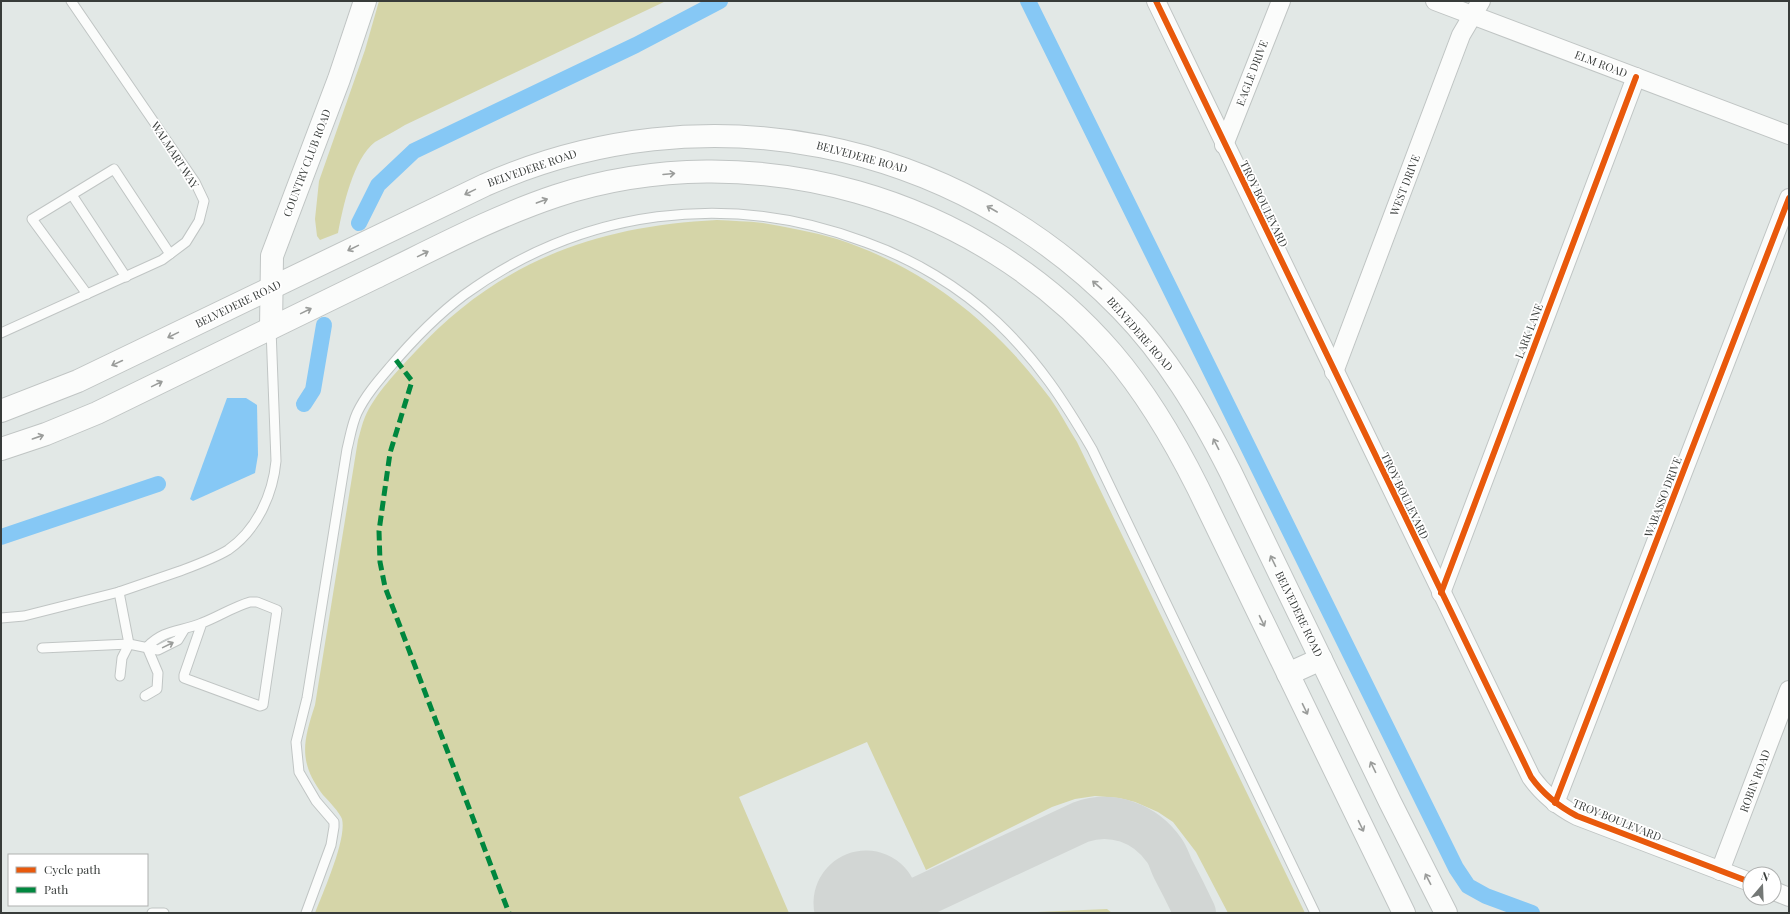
<svg xmlns="http://www.w3.org/2000/svg" width="1790" height="914" font-family="'Playfair Display',serif">
<style>
.green{fill:#d5d5a8}
.water{fill:#86c8f5}
.lines{fill:none;stroke-linecap:round;stroke-linejoin:round}
.canal{stroke:#86c8f5;stroke-width:16}
.taxiway{stroke:#d2d6d4;stroke-width:42}
.runway{stroke:#d2d6d4;stroke-width:105}
.service-casing{stroke:#c0c5c4;stroke-width:11}
.minor-casing{stroke:#c0c5c4;stroke-width:20}
.tertiary-casing{stroke:#c0c5c4;stroke-width:24}
.primary-casing{stroke:#c0c5c4;stroke-width:24}
.service{stroke:#fbfcfb;stroke-width:9}
.minor{stroke:#fbfcfb;stroke-width:18}
.tertiary{stroke:#fbfcfb;stroke-width:22}
.primary{stroke:#fbfcfb;stroke-width:22}
.quiet{stroke:#00873e;stroke-width:5;stroke-dasharray:10 5;stroke-linecap:butt}
.cycleway-casing{stroke:#fff;stroke-width:8}
.cycleway{stroke:#e8590c;stroke-width:6}
.oneway{stroke:#9a9c9a}
.labels{text-anchor:middle;stroke-width:3.5;stroke-linejoin:round;paint-order:stroke}
.street-label{font-size:11px;fill:#383c3a;stroke:#fff}
</style>
<rect width="100%" height="100%" fill="#e2e8e6"/>
<g class="green">
<path d="M379,1h287l-261,124c-9,6 -20,11 -30,17 -22,17 -32,65 -37,91l-18,7 -3,-4 -2,-17 4,-38 46,-131z"/>
<path d="M717,220c15,1 31,1 46,3 24,4 50,9 74,16 89,29 158,85 213,159 10,14 18,30 27,44l228,471h-77l-32,-61 -23,-30 -15,-10 -23,-10 -16,-4 -24,-2 -20,3 -23,8 -126,63 -59,-128 -128,55 50,116h-474c8,-21 32,-74 27,-94 -2,-6 -14,-19 -19,-24 -25,-33 -20,-53 -8,-90l43,-265c2,-7 4,-16 7,-23 10,-23 33,-47 50,-65 84,-91 181,-126 302,-132z"/>
<path d="M1107,909l5,4h-76l1,-1z"/>
</g>
<path class="water" d="M227,398h19l11,7 1,50 -3,18 -62,28 -3,-2z"/>
<g class="lines">
<g class="canal">
<path d="M1028,1l428,867 12,18 18,10 46,17"/>
<path d="M359,223l19,-38 36,-34 222,-106 84,-44"/>
<path d="M304,404l9,-14 11,-65"/>
<path d="M1,537l157,-53"/>
</g>
<path class="taxiway" d="M886,913l195,-91c31,-11 64,1 83,28 4,5 6,13 9,19 8,15 15,29 22,44"/>
<path class="runway" d="M866,903l4,10"/>
<defs>
<g id="service">
<path d="M72,195l54,82"/>
<path d="M87,294l-55,-75 82,-50 56,85"/>
<path d="M1,333l161,-73 24,-18 13,-21 5,-20 -9,-19 -124,-181"/>
<path d="M1,618l23,-2 95,-24"/>
<path d="M147,647c17,-18 33,-15 55,-24 16,-6 31,-16 48,-21h7l20,8 -14,95 -3,1 -76,-28v-3l18,-52"/>
<path d="M42,648l87,-4 29,6 20,-10 6,-10"/>
<path d="M120,676l2,-18 7,-14 -10,-52c20,-7 41,-14 61,-21 16,-6 33,-12 48,-21 29,-20 45,-56 48,-89l-5,-132"/>
<path d="M145,696l12,-7 1,-16 -11,-26"/>
<path d="M152,913h12"/>
<path d="M306,913l25,-68 3,-18v-5l-18,-21 -17,-29 -3,-30 11,-44 40,-249c3,-12 5,-25 10,-36 8,-17 21,-32 33,-46 22,-26 46,-51 74,-72 118,-86 264,-105 401,-53 48,17 95,45 132,80 41,39 67,79 95,127l223,464"/>
</g>
<g id="minor">
<path d="M1156,1l375,776c12,17 27,29 46,39l173,66"/>
<path d="M1435,1l354,134"/>
<path d="M1224,145l57,-144"/>
<path d="M1334,372l127,-337 20,-34"/>
<path d="M1441,593l195,-516"/>
<path d="M1555,803l234,-605"/>
<path d="M1720,871l69,-181"/>
<path d="M1774,891l15,6"/>
</g>
<path id="tertiary" d="M271,328l1,-72 67,-177 26,-78"/>
<g id="primary">
<path d="M1,411l77,-30 407,-196c218,-97 469,-47 636,124 46,47 79,103 109,162l160,331 56,111"/>
<path d="M1,449l45,-15 51,-21c93,-45 185,-90 277,-135 60,-29 119,-61 182,-82 196,-64 422,1 556,157 35,41 62,87 86,135l206,425"/>
<path d="M1288,674l33,-15"/>
</g>
</defs>
<use href="#service" class="service-casing"/>
<use href="#minor" class="minor-casing"/>
<use href="#tertiary" class="tertiary-casing"/>
<use href="#primary" class="primary-casing"/>
<use href="#service" class="service"/>
<use href="#minor" class="minor"/>
<use href="#tertiary" class="tertiary"/>
<use href="#primary" class="primary"/>
<path class="quiet" d="M396,360l16,21 -22,72 -11,78 1,31 5,25 124,326"/>
<defs>
<g id="cycleway">
<path d="M1156,1l375,776c12,17 27,29 46,39l173,66"/>
<path d="M1441,593l195,-516"/>
<path d="M1555,803l234,-605"/>
</g>
</defs>
<use href="#cycleway" class="cycleway-casing"/>
<use href="#cycleway" class="cycleway"/>
</g>
<defs><path id="oneway-shaft" d="M-6 0H5M1.5-3L5.5 0L1.5 3" fill="none" stroke-width="1.6" stroke-linecap="round" stroke-linejoin="round"/></defs>
<g class="oneway">
<use href="#oneway-shaft" transform="translate(669 174) rotate(-5)"/>
<use href="#oneway-shaft" transform="translate(470 192) rotate(154)"/>
<use href="#oneway-shaft" transform="translate(542 201) rotate(-20)"/>
<use href="#oneway-shaft" transform="translate(992 209) rotate(-150)"/>
<use href="#oneway-shaft" transform="translate(353 248) rotate(154)"/>
<use href="#oneway-shaft" transform="translate(423 254) rotate(-26)"/>
<use href="#oneway-shaft" transform="translate(1097 285) rotate(-139)"/>
<use href="#oneway-shaft" transform="translate(306 311) rotate(-26)"/>
<use href="#oneway-shaft" transform="translate(173 335) rotate(154)"/>
<use href="#oneway-shaft" transform="translate(117 363) rotate(155)"/>
<use href="#oneway-shaft" transform="translate(157 384) rotate(-26)"/>
<use href="#oneway-shaft" transform="translate(38 437) rotate(-19)"/>
<use href="#oneway-shaft" transform="translate(1216 444) rotate(-117)"/>
<use href="#oneway-shaft" transform="translate(1273 561) rotate(-116)"/>
<use href="#oneway-shaft" transform="translate(1262 621) rotate(64)"/>
<use href="#oneway-shaft" transform="translate(168 645) rotate(-26)"/>
<use href="#oneway-shaft" transform="translate(1305 709) rotate(64)"/>
<use href="#oneway-shaft" transform="translate(1373 767) rotate(-116)"/>
<use href="#oneway-shaft" transform="translate(1361 826) rotate(64)"/>
<use href="#oneway-shaft" transform="translate(1428 879) rotate(-117)"/>
</g>
<g class="labels">
<g class="street-label">
<text transform="translate(1601 64) rotate(21)" y="4">ELM ROAD</text>
<text transform="translate(1252 73) rotate(-69)" y="4">EAGLE DRIVE</text>
<text transform="translate(175 155) rotate(57)" y="4">WALMART WAY</text>
<text transform="translate(862 157) rotate(15)" y="4">BELVEDERE ROAD</text>
<text transform="translate(307 163) rotate(-69)" y="4">COUNTRY CLUB ROAD</text>
<text transform="translate(532 168) rotate(-19)" y="4">BELVEDERE ROAD</text>
<text transform="translate(1405 185) rotate(-69)" y="4">WEST DRIVE</text>
<text transform="translate(1264 204) rotate(64)" y="4">TROY BOULEVARD</text>
<text transform="translate(238 304) rotate(-26)" y="4">BELVEDERE ROAD</text>
<text transform="translate(1529 331) rotate(-69)" y="4">LARK LANE</text>
<text transform="translate(1140 334) rotate(49)" y="4">BELVEDERE ROAD</text>
<text transform="translate(1405 496) rotate(64)" y="4">TROY BOULEVARD</text>
<text transform="translate(1663 497) rotate(-69)" y="4">WABASSO DRIVE</text>
<text transform="translate(1299 614) rotate(64)" y="4">BELVEDERE ROAD</text>
<text transform="translate(1755 781) rotate(-69)" y="4">ROBIN ROAD</text>
<text transform="translate(1617 820) rotate(22)" y="4">TROY BOULEVARD</text>
</g>
</g>
<rect width="1790" height="914" fill="none" stroke="#383c3a" stroke-width="4"/>
<rect x="8" y="854" width="140" height="52" fill="#ffffff" stroke="#afb1b0"/>
<rect x="16" y="867" width="20" height="6" fill="#e8590c" stroke="#afb1b0"/>
<text x="44" y="874" font-size="12" fill="#383c3a">Cycle path</text>
<rect x="16" y="887" width="20" height="6" fill="#00873e" stroke="#afb1b0"/>
<text x="44" y="894" font-size="12" fill="#383c3a">Path</text>
<g transform="translate(1762 886) rotate(19)"><circle r="19" fill="#ffffff" stroke="#afb1b0"/>
<path d="M0-3L7 15L0 10L-7 15Z" fill="#747876"/>
<text y="-6" font-size="11" font-weight="bold" text-anchor="middle" fill="#383c3a">N</text>
</g>
</svg>
